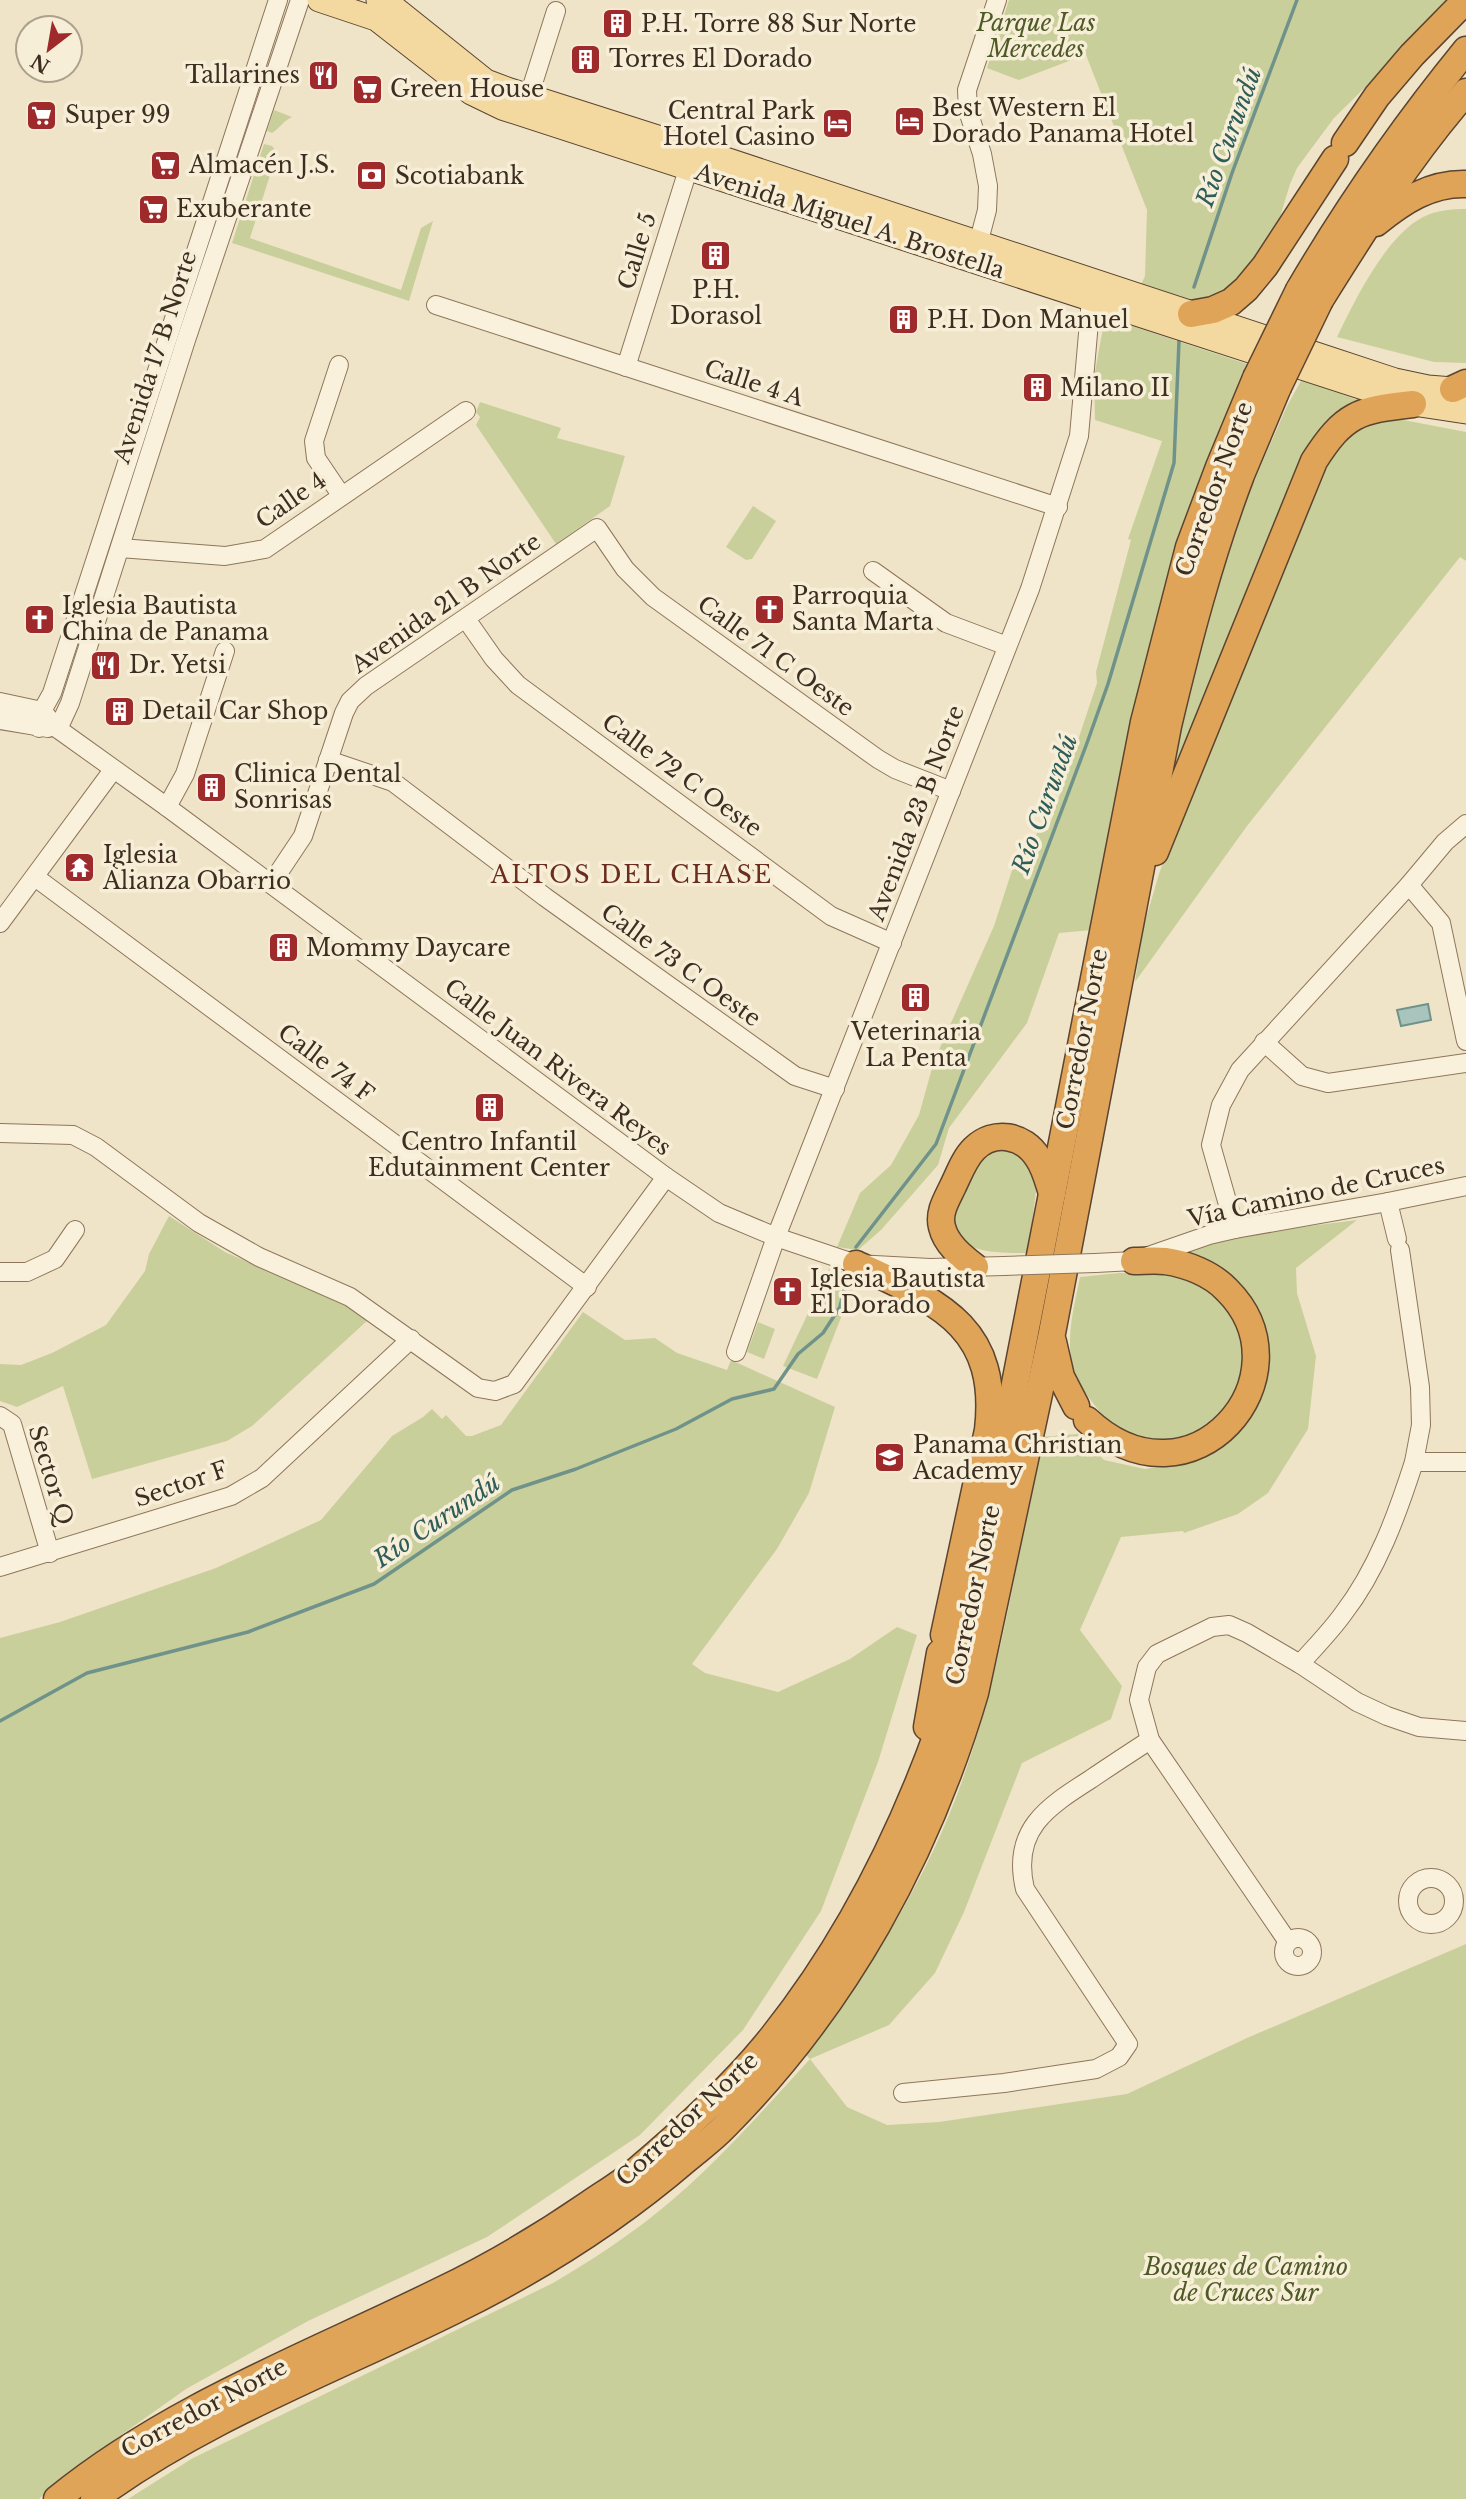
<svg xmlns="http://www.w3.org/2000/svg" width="1466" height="2499" font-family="'Libre Baskerville',serif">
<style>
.green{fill:#c9cf9b}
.water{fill:#a9c4bc;stroke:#6f938a;stroke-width:2}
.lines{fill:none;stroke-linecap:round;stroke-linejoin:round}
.stream{stroke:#6f938a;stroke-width:3.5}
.minor-casing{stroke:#8d765c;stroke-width:20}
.major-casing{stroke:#5b4430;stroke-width:25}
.highway-casing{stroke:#5b4430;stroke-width:29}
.minor{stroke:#faf1dc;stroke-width:18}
.major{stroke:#f3d9a0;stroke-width:23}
.highway{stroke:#e0a458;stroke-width:26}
.minor-bridge-casing{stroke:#8d765c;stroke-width:20;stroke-linecap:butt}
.highway-bridge-casing{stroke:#5b4430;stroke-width:29;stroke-linecap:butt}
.minor-bridge{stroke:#faf1dc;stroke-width:18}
.highway-bridge{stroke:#e0a458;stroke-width:26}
.labels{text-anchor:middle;stroke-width:7;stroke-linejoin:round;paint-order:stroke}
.park-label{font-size:23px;font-style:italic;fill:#4d5a26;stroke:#f7eed8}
.poi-label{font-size:23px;fill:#3d2e20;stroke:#f7eed8;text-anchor:start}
.street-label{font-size:23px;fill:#3d2e20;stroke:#f7eed8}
.water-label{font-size:24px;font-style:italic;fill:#2f5d5a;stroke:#f7eed8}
.neighbourhood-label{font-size:24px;letter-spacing:2px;fill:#6b2e1e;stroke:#f7eed8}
</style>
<rect width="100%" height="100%" fill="#f0e4c8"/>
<g class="green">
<path d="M1009,0h445l-120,118 -37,50 -7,16 -18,60 -24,35 -51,28 -57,-20 5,-11 2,-66 -63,-160 -15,11 -50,19 -32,-12z"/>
<path d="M274,110l18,7c-9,4 -12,11 -20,16l-5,-2z"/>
<path d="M264,144l8,2 6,8 -8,5 1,13 -21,66 151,52 20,-62 12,-7 -24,80 -177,-58z"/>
<path d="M1466,209v154l-32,-1 -97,-25c18,-37 49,-101 86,-120 14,-7 28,-8 43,-8z"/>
<path d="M1105,317l145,48 -158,565 -33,3 -32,90 -78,105 -11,37 -57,65 -23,20 -21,-3 23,-54 31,-28 28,-50 15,-54 60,-135 20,-62 7,2 18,-37 9,1 49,-147 -1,-11 35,-132 -3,-1 34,-98 -67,-21 -1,-43z"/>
<path d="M1302,379l53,20 26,1 -54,26 -165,382 23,-120 56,-177 46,-105z"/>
<path d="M480,402l81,26 -4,10 68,18 -15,50 -54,38 -80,-119 4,-8 -4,-5z"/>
<path d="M1393,418l73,14v129l-6,-4 -213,269 -112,156 9,-57 15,-51 35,-99 133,-320 36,-32z"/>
<path d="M753,506l23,15 -24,38 -6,1 -20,-13z"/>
<path d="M986,1150l36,1 15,33 -9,69c-30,0 -74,2 -79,-37z"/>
<path d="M169,1216l56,36 123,55 20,13 -116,106 -25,15 -135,38 -29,-93 -46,21 -17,-6v-37l21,1 31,-12 54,-28 39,-54 4,-17z"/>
<path d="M1357,1220l-61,48 1,25 19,63 -8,73 -40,64 -30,21 -54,19 -1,-2 -62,6 -41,93 42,56 -11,33 -89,44 -58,149 -29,61 -46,52 -79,34 37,48 40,18 52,-3 188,-28 120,-56 219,-94v555h-1338l65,-41 360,-175c37,-22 73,-45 106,-72 56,-45 103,-100 151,-152l-5,-5c50,-64 95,-133 130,-207 60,-128 79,-272 106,-410l37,-3 26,26 41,9 38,-6 31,-15 39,-59 -9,-86 -70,-44 35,-16 62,-12z"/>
<path d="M830,1267l19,7 7,5 -39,100 -34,-13z"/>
<path d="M1119,1273l46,1 25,5 29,16 17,26 8,41 -4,25 -26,38 -49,20 -55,-18c-8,-15 -21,-27 -29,-41 -20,-33 -8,-74 -1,-109z"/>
<path d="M583,1312l42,28 30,-2 22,15 50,17 4,-10 104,47 -26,86 -32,56 -85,115 13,9 73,19 72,-33 47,-32 20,8 -39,127 -57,149 -78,119 -103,105 -153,102 -179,84 -122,68 -124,88 -23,22h-39v-861l60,-16 156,-54 105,-48 71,-84 31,-19 9,-8 10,10 4,-4 20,21h6l29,-11z"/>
<path d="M758,1322l17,7 -11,30 -17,-7z"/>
</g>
<path class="water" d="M1428,1004l3,16 -30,6 -4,-16z"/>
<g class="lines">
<g class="stream">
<path d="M1194,287l38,-114 65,-173"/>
<path d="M856,1247l80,-103 151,-401 21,-59 66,-221 5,-122"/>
<path d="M0,1721l87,-48 161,-41 126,-48 138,-94 64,-21 100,-40 56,-30 42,-10 24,-35 25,-21 17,-26 5,-21"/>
</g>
<defs>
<g id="minor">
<path d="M529,96l27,-85"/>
<path d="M976,252l11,-42 1,-24 -6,-32 -14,-43 -1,-21 30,-90"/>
<path d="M436,305l622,202"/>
<path d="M339,365l-25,76 2,17 25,37"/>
<path d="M626,367l66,-210"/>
<path d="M120,548l105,8 40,-7 201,-138"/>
<path d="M873,571l73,52 61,23"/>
<path d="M466,619l28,40 24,26 313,231 61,27"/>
<path d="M0,702l42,9 16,18 109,78 499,370 53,36 57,24 80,27 74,4 74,-2"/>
<path d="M0,720l48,8"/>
<path d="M39,728l3,-17 10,-18 226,-693"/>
<path d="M58,729l12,-26 116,-363 114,-340"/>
<path d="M328,760l65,22 152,115 250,179 40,13"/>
<path d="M167,807l18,-33 40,-123"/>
<path d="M35,877l552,410"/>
<path d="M271,884l32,-48 41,-123 6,-12 16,-15 231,-158 28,41 28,28 225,162 17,10 56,22"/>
<path d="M1409,885l36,-43 21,-18"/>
<path d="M0,923l113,-153"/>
<path d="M1264,1042l38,34 26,7 138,-20"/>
<path d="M0,1133l73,2 23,12 103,76 60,34 91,40 128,91 17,3 19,-7 152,-207"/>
<path d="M1388,1202l9,37"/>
<path d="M1235,1229l-24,-84 10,-40 19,-35 169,-185 32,38 25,118"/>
<path d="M1400,1250l20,137 1,38 -7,37h52"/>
<path d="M1095,1263l39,-2 75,-26 26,-6 153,-27 78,-16"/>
<path d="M0,1272h27l28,-13 20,-29"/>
<path d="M736,1352l40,-115 254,-648 49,-153 13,-148"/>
<path d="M0,1416l12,8 38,129"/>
<path d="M0,1567l231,-71 31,-18 149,-139"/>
<path d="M1300,1664c14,-16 30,-32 43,-50 34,-44 54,-99 71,-152"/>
<circle cx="1431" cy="1901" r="23"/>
<circle cx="1298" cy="1952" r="14"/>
<path d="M1288,1942l-138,-202 -11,-40 8,-33 10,-13 55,-27 17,-2 18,8 53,31 57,38 30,14 32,11 47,4"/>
<path d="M903,2093l101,-10 92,-14 23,-12 9,-13 -103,-155c-14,-59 22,-82 66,-110 19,-13 39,-26 59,-39"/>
</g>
<g id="major">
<path d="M319,0l57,19 95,74 31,15 911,296 53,8"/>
<path d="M378,0l18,9 90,72 24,9 185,59 700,231 33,7 38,3"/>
</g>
<g id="highway">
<path d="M1345,143l32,-47 35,-41 54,-55"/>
<path d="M1376,223c27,-22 54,-40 90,-39"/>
<path d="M1299,290c50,-85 105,-164 167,-240"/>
<path d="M1320,300c45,-72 90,-144 146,-208"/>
<path d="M1191,314l22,-4 18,-8 15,-13 19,-23 70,-107"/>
<path d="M1453,389l13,-6"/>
<path d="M1155,852l159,-391c30,-47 44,-51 99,-57"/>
<path d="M856,1264c81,38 144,61 132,166l-44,205"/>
<path d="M975,1267c-14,-11 -29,-23 -33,-40 -4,-15 5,-28 11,-41 6,-12 11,-27 21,-37 20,-20 50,-14 64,9 7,10 10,23 14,35"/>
<path d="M1053,1342l8,35 15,29"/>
<path d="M1087,1420c105,98 225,-45 140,-130 -15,-16 -40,-26 -62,-29 -10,-1 -21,0 -31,0"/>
<path d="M927,1727l13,-74"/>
<path d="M57,2499c113,-92 253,-144 383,-208 52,-25 101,-54 149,-87 16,-11 33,-21 47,-33 45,-38 92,-80 129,-125 92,-112 153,-244 195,-380l184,-944 45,-175 30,-80 37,-89"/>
<path d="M94,2499c109,-81 238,-128 359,-188 84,-41 163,-91 234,-152 13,-11 27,-21 38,-33 120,-121 202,-270 250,-433l77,-360 116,-607c20,-85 42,-169 73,-251 12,-29 25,-59 37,-88"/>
</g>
</defs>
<use href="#minor" class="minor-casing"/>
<use href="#major" class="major-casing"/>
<use href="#highway" class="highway-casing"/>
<use href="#minor" class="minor"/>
<use href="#major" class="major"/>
<use href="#highway" class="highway"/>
<defs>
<path id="minor-bridge" d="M1004,1266l91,-3"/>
<g id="highway-bridge">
<path d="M1256,378l43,-88"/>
<path d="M1278,387l42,-87"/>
</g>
</defs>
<use href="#minor-bridge" class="minor-bridge-casing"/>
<use href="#highway-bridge" class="highway-bridge-casing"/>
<use href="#minor-bridge" class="minor-bridge"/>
<use href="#highway-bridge" class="highway-bridge"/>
</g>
<defs>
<symbol id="building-square" viewBox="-11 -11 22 22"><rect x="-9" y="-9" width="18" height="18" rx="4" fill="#9e2a2b" stroke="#f7eed8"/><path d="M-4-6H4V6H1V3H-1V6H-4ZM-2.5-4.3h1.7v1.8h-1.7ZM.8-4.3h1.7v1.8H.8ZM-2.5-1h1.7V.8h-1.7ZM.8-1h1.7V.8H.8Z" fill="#fff"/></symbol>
<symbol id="restaurant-square" viewBox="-11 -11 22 22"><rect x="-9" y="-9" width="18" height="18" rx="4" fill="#9e2a2b" stroke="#f7eed8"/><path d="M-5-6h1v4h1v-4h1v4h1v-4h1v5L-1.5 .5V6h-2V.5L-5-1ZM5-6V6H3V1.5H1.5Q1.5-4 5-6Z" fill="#fff"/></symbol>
<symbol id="supermarket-square" viewBox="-11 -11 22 22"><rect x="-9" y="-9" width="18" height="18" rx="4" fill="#9e2a2b" stroke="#f7eed8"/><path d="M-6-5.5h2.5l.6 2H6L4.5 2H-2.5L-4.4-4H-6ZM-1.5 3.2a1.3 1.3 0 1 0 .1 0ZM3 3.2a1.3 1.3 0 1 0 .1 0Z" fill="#fff"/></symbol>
<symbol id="hotel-square" viewBox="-11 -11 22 22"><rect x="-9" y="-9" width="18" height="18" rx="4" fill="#9e2a2b" stroke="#f7eed8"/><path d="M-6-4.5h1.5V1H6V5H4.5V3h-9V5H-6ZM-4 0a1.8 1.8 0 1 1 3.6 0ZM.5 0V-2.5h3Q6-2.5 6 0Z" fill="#fff"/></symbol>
<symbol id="bank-square" viewBox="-11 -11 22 22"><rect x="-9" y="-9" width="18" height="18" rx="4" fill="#9e2a2b" stroke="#f7eed8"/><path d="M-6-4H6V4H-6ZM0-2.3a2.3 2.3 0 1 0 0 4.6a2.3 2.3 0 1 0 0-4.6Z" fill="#fff"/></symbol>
<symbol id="church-square" viewBox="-11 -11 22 22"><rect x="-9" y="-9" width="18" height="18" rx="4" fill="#9e2a2b" stroke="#f7eed8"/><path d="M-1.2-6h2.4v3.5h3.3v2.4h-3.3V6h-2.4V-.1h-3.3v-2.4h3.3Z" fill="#fff"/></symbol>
<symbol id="temple-square" viewBox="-11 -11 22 22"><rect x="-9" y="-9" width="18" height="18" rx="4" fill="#9e2a2b" stroke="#f7eed8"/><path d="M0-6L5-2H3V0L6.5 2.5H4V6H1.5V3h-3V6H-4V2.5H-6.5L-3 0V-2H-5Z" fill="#fff"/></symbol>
<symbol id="school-square" viewBox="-11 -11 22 22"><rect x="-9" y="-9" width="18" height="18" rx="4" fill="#9e2a2b" stroke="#f7eed8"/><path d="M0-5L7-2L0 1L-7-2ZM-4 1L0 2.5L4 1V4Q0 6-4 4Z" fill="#fff"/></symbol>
</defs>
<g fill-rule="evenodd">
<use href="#building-square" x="600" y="6" width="35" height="35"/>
<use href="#building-square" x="568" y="42" width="35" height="35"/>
<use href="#restaurant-square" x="306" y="58" width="35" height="35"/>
<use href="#supermarket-square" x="350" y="72" width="35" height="35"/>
<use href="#supermarket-square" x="24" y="98" width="35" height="35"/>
<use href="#hotel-square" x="892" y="104" width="35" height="35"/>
<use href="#hotel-square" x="820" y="106" width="35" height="35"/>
<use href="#supermarket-square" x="148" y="148" width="35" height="35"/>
<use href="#bank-square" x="354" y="158" width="35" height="35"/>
<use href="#supermarket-square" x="136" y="192" width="35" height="35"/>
<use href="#building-square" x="698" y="238" width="35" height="35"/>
<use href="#building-square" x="886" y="302" width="35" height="35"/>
<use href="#building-square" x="1020" y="370" width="35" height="35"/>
<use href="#church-square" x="752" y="592" width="35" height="35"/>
<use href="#church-square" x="22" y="602" width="35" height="35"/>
<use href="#restaurant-square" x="88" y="648" width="35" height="35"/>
<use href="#building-square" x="102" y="694" width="35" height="35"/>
<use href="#building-square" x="194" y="770" width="35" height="35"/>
<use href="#temple-square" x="62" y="850" width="35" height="35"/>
<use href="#building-square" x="266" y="930" width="35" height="35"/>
<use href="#building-square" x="898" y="980" width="35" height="35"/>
<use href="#building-square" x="472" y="1090" width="35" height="35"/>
<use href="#church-square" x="770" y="1274" width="35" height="35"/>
<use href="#school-square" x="872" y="1440" width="35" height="35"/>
</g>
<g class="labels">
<g class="park-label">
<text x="1036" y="31">Parque Las<tspan x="1036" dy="26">Mercedes</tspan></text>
<text x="1246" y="2275">Bosques de Camino<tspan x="1246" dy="26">de Cruces Sur</tspan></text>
</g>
<g class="poi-label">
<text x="641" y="32">P.H. Torre 88 Sur Norte</text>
<text x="609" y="67">Torres El Dorado</text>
<text x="300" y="83" text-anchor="end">Tallarines</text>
<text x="390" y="97">Green House</text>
<text x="932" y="116">Best Western El<tspan x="932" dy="26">Dorado Panama Hotel</tspan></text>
<text x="815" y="119" text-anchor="end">Central Park<tspan x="815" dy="26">Hotel Casino</tspan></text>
<text x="65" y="123">Super 99</text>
<text x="189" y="173">Almacén J.S.</text>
<text x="395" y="184">Scotiabank</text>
<text x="176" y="217">Exuberante</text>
<text x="716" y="298" text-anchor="middle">P.H.<tspan x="716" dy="26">Dorasol</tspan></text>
<text x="927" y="328">P.H. Don Manuel</text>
<text x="1060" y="396">Milano II</text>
<text x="792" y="604">Parroquia<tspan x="792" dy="26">Santa Marta</tspan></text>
<text x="62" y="614">Iglesia Bautista<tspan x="62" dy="26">China de Panama</tspan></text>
<text x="129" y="673">Dr. Yetsi</text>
<text x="142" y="719">Detail Car Shop</text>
<text x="234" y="782">Clinica Dental<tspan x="234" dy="26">Sonrisas</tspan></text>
<text x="103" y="863">Iglesia<tspan x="103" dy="26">Alianza Obarrio</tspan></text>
<text x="306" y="956">Mommy Daycare</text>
<text x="916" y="1040" text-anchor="middle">Veterinaria<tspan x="916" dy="26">La Penta</tspan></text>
<text x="489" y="1150" text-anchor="middle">Centro Infantil<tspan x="489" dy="26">Edutainment Center</tspan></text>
<text x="810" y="1287">Iglesia Bautista<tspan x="810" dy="26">El Dorado</tspan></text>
<text x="913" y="1453">Panama Christian<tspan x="913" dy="26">Academy</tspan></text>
</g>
<g class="street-label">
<text transform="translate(850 221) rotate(18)" y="8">Avenida Miguel A. Brostella</text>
<text transform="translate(637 251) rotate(-73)" y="8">Calle 5</text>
<text transform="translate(155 357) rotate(-72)" y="8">Avenida 17 B Norte</text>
<text transform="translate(754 383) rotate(18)" y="8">Calle 4 A</text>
<text transform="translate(1214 489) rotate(-70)" y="8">Corredor Norte</text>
<text transform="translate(291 500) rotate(-35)" y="8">Calle 4</text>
<text transform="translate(446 603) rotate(-35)" y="8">Avenida 21 B Norte</text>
<text transform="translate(776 656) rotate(36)" y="8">Calle 71 C Oeste</text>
<text transform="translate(682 775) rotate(36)" y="8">Calle 72 C Oeste</text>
<text transform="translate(916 813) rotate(-69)" y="8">Avenida 23 B Norte</text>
<text transform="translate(681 965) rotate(36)" y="8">Calle 73 C Oeste</text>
<text transform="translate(1082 1039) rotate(-79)" y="8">Corredor Norte</text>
<text transform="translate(326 1063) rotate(37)" y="8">Calle 74 F</text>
<text transform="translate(558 1067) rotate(37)" y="8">Calle Juan Rivera Reyes</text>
<text transform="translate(1316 1192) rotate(-12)" y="8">Vía Camino de Cruces</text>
<text transform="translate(51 1475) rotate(73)" y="8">Sector Q</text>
<text transform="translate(181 1484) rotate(-19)" y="8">Sector F</text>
<text transform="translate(973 1595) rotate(-78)" y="8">Corredor Norte</text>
<text transform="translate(687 2119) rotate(-43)" y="8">Corredor Norte</text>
<text transform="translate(204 2408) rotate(-28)" y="8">Corredor Norte</text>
</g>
<g class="water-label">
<text transform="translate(1229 137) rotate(-70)" y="8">Río Curundú</text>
<text transform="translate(1045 804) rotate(-70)" y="8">Río Curundú</text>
<text transform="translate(437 1521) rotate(-34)" y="8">Río Curundú</text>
</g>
<g class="neighbourhood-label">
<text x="632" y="883">ALTOS DEL CHASE</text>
</g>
</g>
<g transform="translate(49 49) rotate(211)"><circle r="33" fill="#f7eed8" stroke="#ada18e" stroke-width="2"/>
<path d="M0-5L12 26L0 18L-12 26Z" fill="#9e2a2b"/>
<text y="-10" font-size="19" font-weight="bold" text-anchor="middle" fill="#3d2e20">N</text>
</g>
</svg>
